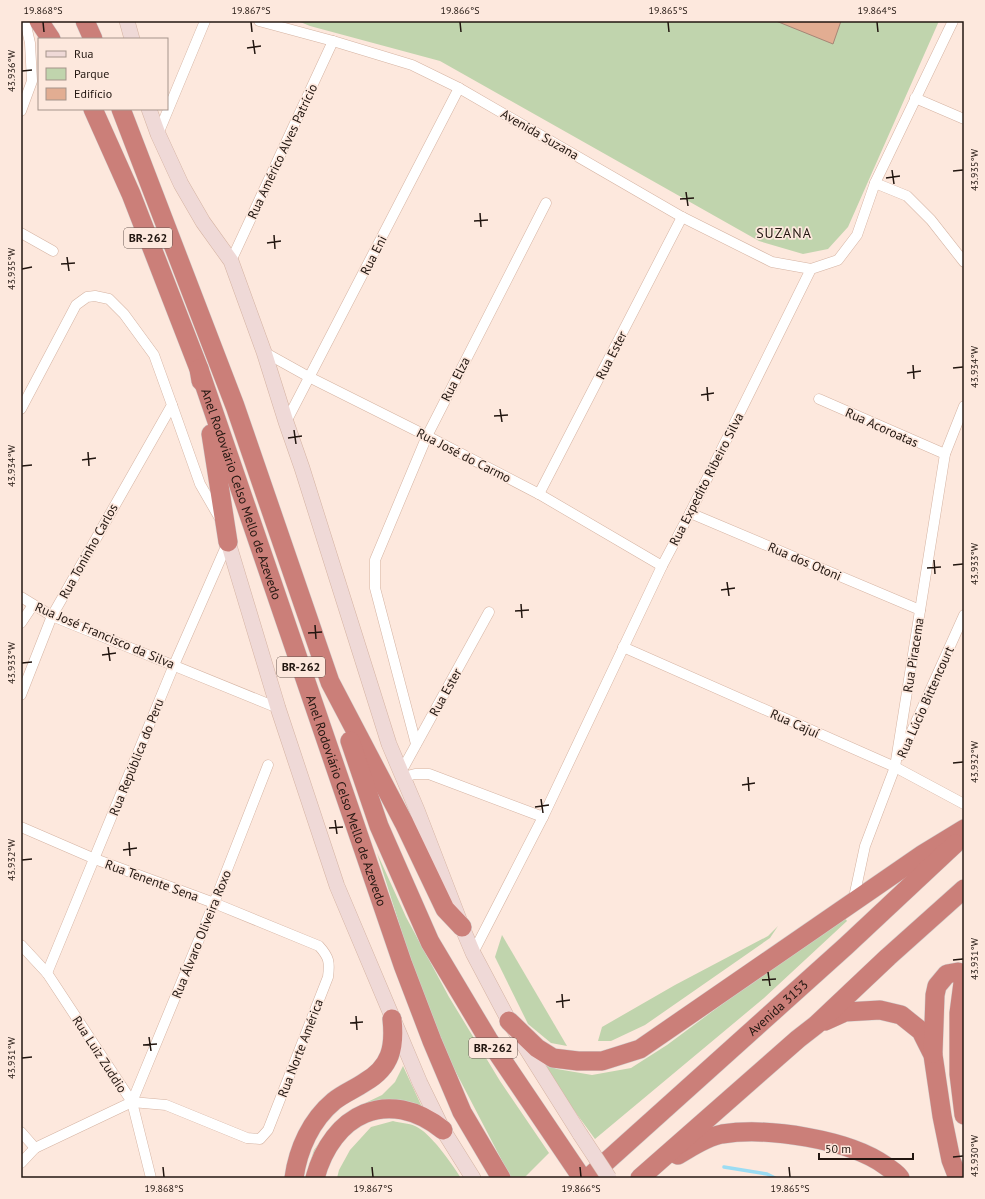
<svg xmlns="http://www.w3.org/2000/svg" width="985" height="1199" font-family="'PT Sans',sans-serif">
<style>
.green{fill:#c0d4ad}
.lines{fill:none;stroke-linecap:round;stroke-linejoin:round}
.stream{stroke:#9bdcf3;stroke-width:3.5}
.building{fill:#e2ad92;stroke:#a68676}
.street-casing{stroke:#d5b3a2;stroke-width:11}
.secondary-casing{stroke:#d5b3a2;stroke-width:16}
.highway-casing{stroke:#d3d0cf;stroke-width:20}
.street{stroke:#fff;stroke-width:10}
.secondary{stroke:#efd9d7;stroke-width:15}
.highway{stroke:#cb7f79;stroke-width:19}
.secondary-bridge-casing{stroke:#d5b3a2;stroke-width:16;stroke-linecap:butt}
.secondary-bridge{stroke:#efd9d7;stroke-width:15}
.ticks{fill:none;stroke:#221610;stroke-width:1.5}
.labels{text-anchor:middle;stroke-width:3.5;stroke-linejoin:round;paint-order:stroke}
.shield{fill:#fde8dd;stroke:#64554e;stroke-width:1}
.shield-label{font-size:12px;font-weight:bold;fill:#221610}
.street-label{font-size:13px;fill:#221610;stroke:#fde8dd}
.neighbourhood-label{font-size:14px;letter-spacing:1px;fill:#221610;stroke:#fde8dd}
.neatline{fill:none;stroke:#221610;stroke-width:1.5}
.ticks-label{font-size:10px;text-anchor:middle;fill:#221610}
</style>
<rect width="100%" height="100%" fill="#fde8dd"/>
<g class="green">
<path d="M298,21h641l-91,206 -20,22 -25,5 -44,-13 -319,-180 -130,-35z"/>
<path d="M377,853l29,64 43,80 51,84 49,72 -25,25h-13l-63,-121 -39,-102z"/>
<path d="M845,918l2,3 -83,77 -169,141 -57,-78 19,8 35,6 39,-7 36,-23 85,-63z"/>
<path d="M778,926l-8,12 -125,87 -34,16h-13l4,-14 73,-42 93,-49z"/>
<path d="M502,935l65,111 -16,-3 -23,-19 -33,-67z"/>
<path d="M403,1066l19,41 -50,-2 -62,73h-5l9,-28 18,-25 25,-18 25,-12 13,-13z"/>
<path d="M393,1121c7,2 16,2 22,5 15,6 37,38 46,52h-124l2,-8 11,-20 21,-23z"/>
</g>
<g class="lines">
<path class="stream" d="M724,1167l43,7 8,4"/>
</g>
<path class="building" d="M776,21h65l-8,23z"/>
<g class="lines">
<defs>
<g id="street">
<path d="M259,21l74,20 79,24 47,23 223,129 90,45 39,7"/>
<path d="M915,98l49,21"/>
<path d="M21,111l11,-30 -2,-38 -5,-22"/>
<path d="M158,134l47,-113"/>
<path d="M875,183l32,13 24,24 33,42"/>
<path d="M21,233l32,18"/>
<path d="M231,261l102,-220"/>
<path d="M264,352l45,25 118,59 112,58 123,72"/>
<path d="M819,399l126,55"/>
<path d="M172,405l28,79 19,33"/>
<path d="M21,409l55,-104 11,-8 8,-1 14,3 15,15 30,41 18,50 -120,211 -31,79"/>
<path d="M286,422l173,-334"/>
<path d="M539,494l143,-277"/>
<path d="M690,513l230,97"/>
<path d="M21,597l31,19 226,92"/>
<path d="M21,623l12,-18"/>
<path d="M623,647l272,120 69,37"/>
<path d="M416,744l-41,-156v-28l52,-124 119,-233"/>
<path d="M901,755l63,-140"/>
<path d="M401,772l88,-160"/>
<path d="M403,777l12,-3h14l114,43"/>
<path d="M21,827l74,32 119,44 105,43c10,11 11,16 9,31l-60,153 -8,9 -13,-1 -81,-33 -34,-3 -97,46 -14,-16"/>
<path d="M853,902l12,-56 30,-79 50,-313 19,-48"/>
<path d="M21,945l26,28 85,129 19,76"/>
<path d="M473,953l70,-136 119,-251 28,-53 121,-244 27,-9 19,-25 18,-52 78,-162"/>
<path d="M47,973l127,-308 54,-123"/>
<path d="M132,1102l82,-199 54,-138"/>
<path d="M21,1163l14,-15"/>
</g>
<g id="secondary">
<path d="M127,21l5,18"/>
<path d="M149,109l9,25 23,50 22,38 28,39 33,91 22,70 16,46 87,276 28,66 45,117 11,26 36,68 71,113"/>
<path d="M228,542l50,166 59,178 83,197 23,47 30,48"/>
</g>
<g id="highway">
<path d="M39,21l12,18"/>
<path d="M85,21l8,18"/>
<path d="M93,109l38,85 68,175 2,12"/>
<path d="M121,109l114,297 95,276 74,141 41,86 17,18"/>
<path id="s1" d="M199,369l204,596 29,76 30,71 39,66"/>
<path d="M211,434l17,108"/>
<path d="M350,741l29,85 51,116 58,97 94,139"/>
<path d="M964,975l-5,38v61l5,41"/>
<path d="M509,1021l28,27 16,10 25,3h24l38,-12 283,-195 41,-25"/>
<path d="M825,1021l20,-9 35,-2 21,5 20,16 12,24 9,61 9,44 7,18"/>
<path d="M933,1053l2,-58 2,-9 10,-12 11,-2 6,2"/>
<path d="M678,1155c14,-8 28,-18 44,-21 45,-7 127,5 164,32 5,4 11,7 14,12"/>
<path d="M294,1178c4,-29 17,-58 40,-77 10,-8 21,-12 31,-19 26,-15 30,-35 27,-63"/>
<path d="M315,1178c17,-64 73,-92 128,-48"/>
<path id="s2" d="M588,1178l258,-232 109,-102"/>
<path d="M640,1178l158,-139 18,-14 72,-68 76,-68"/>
</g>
</defs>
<use href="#street" class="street-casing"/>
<use href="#secondary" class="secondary-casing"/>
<use href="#highway" class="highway-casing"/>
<use href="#street" class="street"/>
<use href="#secondary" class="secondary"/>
<use href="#highway" class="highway"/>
<defs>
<path id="secondary-bridge" d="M580,1134l29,44"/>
</defs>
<use href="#secondary-bridge" class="secondary-bridge-casing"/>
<use href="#secondary-bridge" class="secondary-bridge"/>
</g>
<path class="ticks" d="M43,22l1,10M251,22l1,10M460,22l1,10M668,22l1,10M877,22l1,10M253,40l2,14M247,48l14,-2M22,71l10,-1M892,170l2,14M953,171l10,-1M886,178l14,-2M686,192l2,14M680,199l14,-1M480,213l1,14M474,221l14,-1M274,235l1,14M267,243l14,-2M67,257l2,14M61,264l14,-1M22,269l10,-2M913,365l1,14M953,368l10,-1M907,373l14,-2M707,387l1,14M701,395l13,-2M500,409l2,13M494,416l14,-1M294,430l2,14M288,438l14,-2M88,452l1,14M82,460l14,-2M22,466l10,-1M934,560l1,14M953,565l10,-1M927,568l14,-1M727,582l2,14M721,590l14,-2M521,604l1,14M515,611l14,-1M315,625l1,14M308,633l14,-1M108,647l2,14M102,655l14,-2M22,663l10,-1M953,763l10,-1M748,777l1,14M742,785l13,-2M541,799l2,14M535,807l14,-2M335,820l2,14M329,828l14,-1M129,842l1,14M123,850l14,-2M22,860l10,-1M953,960l10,-1M768,972l2,14M762,980l14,-1M562,994l1,14M556,1002l14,-2M356,1016l1,14M350,1023l13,-1M149,1037l2,14M143,1045l14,-1M22,1058l10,-1M953,1157l10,-1M163,1167l1,10M372,1167l1,10M580,1167l1,10M789,1167l1,10"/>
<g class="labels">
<g class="shield">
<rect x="124" y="228" width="48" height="20" rx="3"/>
<rect x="277" y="657" width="48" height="20" rx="3"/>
<rect x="469" y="1038" width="48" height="20" rx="3"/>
</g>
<g class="shield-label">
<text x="148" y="242">BR-262</text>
<text x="301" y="671">BR-262</text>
<text x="493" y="1052">BR-262</text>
</g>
<g class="street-label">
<text transform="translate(540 134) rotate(30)" y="5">Avenida Suzana</text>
<text transform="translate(282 151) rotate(-65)" y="5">Rua Américo Alves Patrício</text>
<text transform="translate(373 255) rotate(-63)" y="5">Rua Eni</text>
<text transform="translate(611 355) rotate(-63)" y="5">Rua Ester</text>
<text transform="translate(455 379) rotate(-63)" y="5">Rua Elza</text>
<text transform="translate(882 427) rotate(24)" y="5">Rua Acoroatas</text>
<text transform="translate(464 455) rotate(27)" y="5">Rua José do Carmo</text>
<text transform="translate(706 479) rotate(-63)" y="5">Rua Expedito Ribeiro Silva</text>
<text dy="5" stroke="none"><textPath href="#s1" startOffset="132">Anel Rodoviário Celso Mello de Azevedo</textPath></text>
<text transform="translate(88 551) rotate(-61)" y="5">Rua Toninho Carlos</text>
<text transform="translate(805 561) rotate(23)" y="5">Rua dos Otoni</text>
<text transform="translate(105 635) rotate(23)" y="5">Rua José Francisco da Silva</text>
<text transform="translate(913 655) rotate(-81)" y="5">Rua Piracema</text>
<text transform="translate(445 692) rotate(-61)" y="5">Rua Ester</text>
<text transform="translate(925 702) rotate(-66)" y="5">Rua Lúcio Bittencourt</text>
<text transform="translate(795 723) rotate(24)" y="5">Rua Cajuí</text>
<text transform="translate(136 757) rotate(-68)" y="5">Rua República do Peru</text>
<text dy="5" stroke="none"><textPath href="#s1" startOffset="456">Anel Rodoviário Celso Mello de Azevedo</textPath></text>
<text transform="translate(152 880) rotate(20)" y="5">Rua Tenente Sena</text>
<text transform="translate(201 934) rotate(-68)" y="5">Rua Álvaro Oliveira Roxo</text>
<text dy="5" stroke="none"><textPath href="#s2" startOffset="255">Avenida 3153</textPath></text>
<text transform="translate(300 1048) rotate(-69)" y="5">Rua Norte América</text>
<text transform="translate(100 1054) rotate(57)" y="5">Rua Luiz Zuddio</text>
</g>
<g class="neighbourhood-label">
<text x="784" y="238">SUZANA</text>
</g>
</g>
<rect width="985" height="1199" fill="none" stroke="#fde8dd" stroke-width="44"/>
<rect x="38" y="38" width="130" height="72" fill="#fde8dd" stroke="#a5948b"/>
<rect x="46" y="51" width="20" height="6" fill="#efd9d7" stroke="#a5948b"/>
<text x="74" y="58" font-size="12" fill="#221610">Rua</text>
<rect x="46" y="68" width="20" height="12" fill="#c0d4ad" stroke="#a5948b"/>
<text x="74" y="78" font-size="12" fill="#221610">Parque</text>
<rect x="46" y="88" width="20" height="12" fill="#e2ad92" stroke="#a5948b"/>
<text x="74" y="98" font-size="12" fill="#221610">Edifício</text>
<path d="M819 1153v6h94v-6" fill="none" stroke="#221610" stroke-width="2"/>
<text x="825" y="1153" font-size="12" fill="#221610" stroke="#fde8dd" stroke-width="3" paint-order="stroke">50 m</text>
<rect x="22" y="22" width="941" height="1155" class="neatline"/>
<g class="ticks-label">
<text x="43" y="14">19.868°S</text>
<text x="251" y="14">19.867°S</text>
<text x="460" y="14">19.866°S</text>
<text x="668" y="14">19.865°S</text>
<text x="877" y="14">19.864°S</text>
<text transform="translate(11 71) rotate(-90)" y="4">43.936°W</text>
<text transform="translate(974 170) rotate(-90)" y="4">43.935°W</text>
<text transform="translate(11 269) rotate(-90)" y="4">43.935°W</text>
<text transform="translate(974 367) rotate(-90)" y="4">43.934°W</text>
<text transform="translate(11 466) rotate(-90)" y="4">43.934°W</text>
<text transform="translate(974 564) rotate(-90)" y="4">43.933°W</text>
<text transform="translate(11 663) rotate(-90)" y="4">43.933°W</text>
<text transform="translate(974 762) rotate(-90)" y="4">43.932°W</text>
<text transform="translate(11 860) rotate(-90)" y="4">43.932°W</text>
<text transform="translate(974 959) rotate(-90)" y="4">43.931°W</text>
<text transform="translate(11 1058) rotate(-90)" y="4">43.931°W</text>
<text transform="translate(974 1156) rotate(-90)" y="4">43.930°W</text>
<text x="164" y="1192">19.868°S</text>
<text x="373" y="1192">19.867°S</text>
<text x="581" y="1192">19.866°S</text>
<text x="790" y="1192">19.865°S</text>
</g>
</svg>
